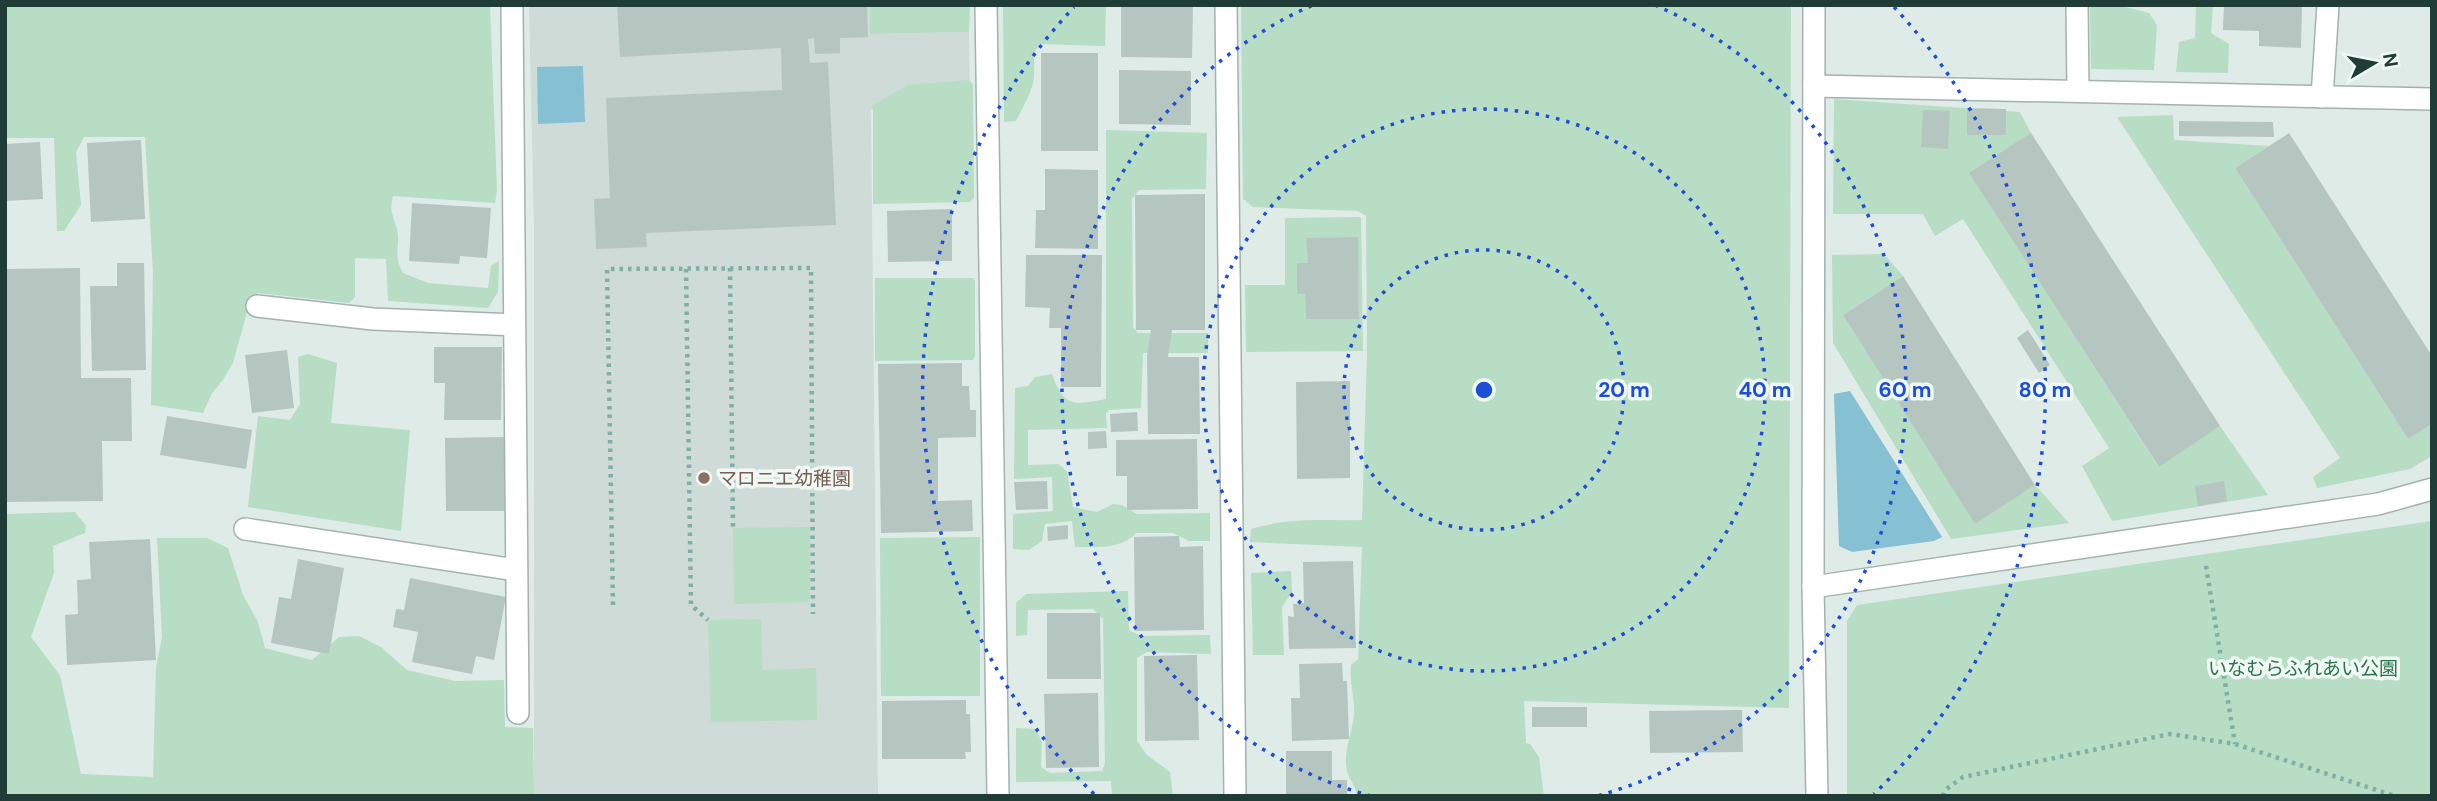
<svg xmlns="http://www.w3.org/2000/svg" width="2437" height="801" font-family="'DM Sans','Noto Sans JP',sans-serif">
<style>
.built{fill:#cedbd6}
.green{fill:#b7ddc5;fill-rule:evenodd}
.water{fill:#85c0d3}
.building{fill:#b5c6c0}
.lines{fill:none;stroke-linecap:round;stroke-linejoin:round}
.lane-casing{stroke:#a2b3af;stroke-width:24}
.street-casing{stroke:#a2b3af;stroke-width:24}
.path{stroke:#7eb0a5;stroke-width:4.5;stroke-dasharray:3.5 5;stroke-linecap:butt}
.lane{stroke:#fff;stroke-width:21}
.street{stroke:#fff;stroke-width:21}
.ring{fill:none;stroke:#1d4ed8;stroke-width:3.5;stroke-dasharray:3.5 7}
.education-dot{fill:#8d6e63;stroke:#f0f8f4;stroke-width:2.5}
.labels{text-anchor:middle;stroke-width:7;stroke-linejoin:round;paint-order:stroke}
.education-label{font-size:19px;fill:#785e54;stroke:#f0f8f4;text-anchor:start}
.park-label{font-size:19px;fill:#28744c;stroke:#f0f8f4}
.centre{fill:#1d4ed8;stroke:#f0f8f4;stroke-width:3.5}
.ring-label{font-size:21px;text-anchor:middle;font-weight:bold;fill:#1d4ed8;stroke:#f0f8f4;stroke-width:7;stroke-linejoin:round;paint-order:stroke}
</style>
<rect width="100%" height="100%" fill="#dfebe7"/>
<path class="built" d="M529,5h341l1,29 98,-2 1,75 -99,3 7,686h-344v-568z"/>
<g class="green">
<path d="M5,5h485l7,185 -2,13 -102,-7c-4,16 0,18 4,33 4,19 -5,22 6,44l25,10 60,5 3,-22 8,-5 -1,31 -10,16 -100,-7 -2,-42 -31,-1v39l-6,6 -91,-10 -9,12 -16,58 -10,17 -11,13 -9,20 -52,-8 2,-132 -8,-136h-61l-8,15 5,53 -17,26h-7l-3,-93h-49z"/>
<path d="M870,5h100l-1,27 -99,2z"/>
<path d="M1106,5l-1,41 -66,-2c-7,12 -4,20 -5,34 -2,15 -12,30 -18,43l-12,1 -1,-116z"/>
<path d="M1241,5h550l-2,703 -265,-7 2,42 4,1 9,13 5,39h-187c-1,-11 -8,-16 -10,-25 -4,-19 5,-38 7,-56 1,-17 -5,-33 -3,-50l7,-6 4,-112 -112,-5 1,-13c40,-12 71,-8 111,-9l5,-166 -1,-138 -8,-5 -105,-4 -10,-8z"/>
<path d="M2090,5h28l31,8 8,12 -3,45 -63,-1z"/>
<path d="M2196,5h17l-2,28 18,11 -1,29 -52,-1 3,-30 16,-4z"/>
<path d="M968,80l5,4 1,114 -4,4 -97,2v-99l35,-20z"/>
<path d="M1834,99l186,13 11,21 -61,41 188,292 62,-40 48,69 -156,26 -30,-55 27,-18 -146,-229 -28,17 -12,-22h-90z"/>
<path d="M2173,115l1,25 95,6 -34,22 173,271 24,-15v32l-22,13 -93,19 -4,-11 27,-19 -223,-341z"/>
<path d="M1106,130l101,3 -1,56 -67,1 -7,9 1,128 5,6h70v20h-65l-2,55 -32,2 -3,3 1,15 -79,2v35l30,-1 9,7 6,36 24,5 16,-8 9,1 15,9 73,-1v28h-21l-16,-8h-37c-16,17 -39,14 -61,14l-3,-26 -27,3 -3,17 -13,9 -16,-1v-35l40,-3 -1,-34 -38,2 1,-91 13,-2 7,-9 17,-3c12,34 22,31 54,25z"/>
<path d="M1361,217l2,134 -117,1 -1,-67h40v-67zM1307,238h50l2,81h-53l-1,-25h-8v-30l11,-1z"/>
<path d="M1884,254l19,22 -60,39 132,208 60,-38 34,38 -118,16 -118,-196 -1,-88z"/>
<path d="M875,278h98l2,3v75l-2,4 -98,1z"/>
<path d="M308,354l29,9 -6,60 79,7 -9,101 -153,-24 10,-91 32,4 10,-16 -2,-47z"/>
<path d="M75,512l11,14 -1,7 -32,13 1,27 -23,64 29,38 21,99 72,3 3,-110 6,-30 -5,-99h50l21,10 15,47 15,27 7,26 47,12 27,-23 20,-1 22,11 26,23 48,11 49,-1 1,47 28,1 1,68h-529v-282z"/>
<path d="M2432,521v275h-585v-175l10,-16z"/>
<path d="M810,527v75l-76,2 -1,-76z"/>
<path d="M980,537v159h-99l-1,-158z"/>
<path d="M1291,571l1,21 -10,15 2,48h-31l-2,-82z"/>
<path d="M1128,591l1,39 12,6 69,-1 1,19 -64,-2 -10,6v83l10,14 23,17 3,24h-61l-1,-15 -95,1v-54l20,1 6,13 -1,25 9,6 52,-2 3,-8 -2,-144 -10,-10 -65,1 -1,25 -11,1v-33l10,-9z"/>
<path d="M761,619l1,51 54,-2 1,52 -106,2 -3,-102z"/>
</g>
<g class="water">
<path d="M583,66l2,56 -47,2 -1,-57z"/>
<path d="M1850,391l92,146 -8,4 -82,11 -13,-6 -5,-152z"/>
</g>
<g class="building">
<path d="M617,5h250l1,32 -28,1v15l-25,1 -1,-16 -6,1 2,24 18,-1 8,163 -190,8 1,14 -51,2 -2,-50 16,-1 -4,-100 176,-8 -1,-42 -161,9z"/>
<path d="M1121,5h72l-1,53 -71,-1z"/>
<path d="M2224,5h78l-1,43 -42,-2v-15l-36,-1z"/>
<rect x="1041" y="53" width="57" height="98"/>
<path d="M1119,70l72,1v54l-72,-1z"/>
<path d="M1967,108l39,1v26h-39z"/>
<path d="M1923,110l27,1 -2,38 -27,-2z"/>
<path d="M2179,121l94,1 1,15 -95,-1z"/>
<path d="M2031,133l189,293 -61,41 -190,-294z"/>
<path d="M2289,133l143,223v68l-24,15 -173,-271z"/>
<path d="M141,140l4,79 -54,3 -4,-79z"/>
<path d="M40,142l3,57 -38,2v-57z"/>
<path d="M1045,169l53,1v79l-63,-1 1,-38h9z"/>
<path d="M1205,194v136h-33l-4,27h31l1,77h-52l-1,-77 4,-27h-15l-1,-135z"/>
<path d="M412,203l79,5 -4,50 -27,-2 -1,8 -50,-3z"/>
<path d="M952,209v52l-64,1 -1,-51z"/>
<path d="M1358,237l1,82h-53l-1,-25h-8v-31h11l-2,-25z"/>
<path d="M1026,255h76l-1,132h-40v-59h-12l1,-20 -25,-1z"/>
<path d="M117,263h27l2,107 -54,1 -2,-85h27z"/>
<path d="M80,268l1,110h50l1,63h-30l1,60 -98,1v-233z"/>
<path d="M1903,276l132,209 -60,39 -132,-209z"/>
<path d="M2028,330l22,35 -11,8 -22,-35z"/>
<path d="M434,347h68l-1,73h-57l1,-37h-11z"/>
<path d="M287,350l7,58 -42,5 -7,-58z"/>
<path d="M962,363v23h7l1,24h6v27l-38,1v63l34,-1 1,31 -92,2 -3,-169z"/>
<path d="M1350,381v97l-53,1 -1,-97z"/>
<path d="M1137,412l1,19 -27,1 -1,-18z"/>
<path d="M167,416l85,14 -6,39 -86,-14z"/>
<path d="M1106,431l1,17 -19,1v-17z"/>
<path d="M504,437l1,74h-59l-1,-73z"/>
<path d="M1197,439l1,70 -71,1v-34h-11v-36z"/>
<path d="M1047,481l1,28 -32,1 -2,-28z"/>
<path d="M2224,481l3,20 -29,5 -3,-20z"/>
<path d="M1068,525v14l-20,2 -1,-14z"/>
<path d="M1179,536l1,11 23,-1 1,84 -69,1 -1,-94z"/>
<path d="M150,539l6,121 -89,5 -2,-50 13,-1 -1,-34 14,-1 -2,-37z"/>
<path d="M298,559l46,9 -15,86 -58,-11 8,-46 12,2z"/>
<path d="M1353,561l3,87 -67,1 -1,-33 6,1 -1,-13 11,-1 -1,-41z"/>
<path d="M410,578l96,19 -12,63 -18,-4 -4,18 -60,-12 6,-30 -25,-5 3,-18 8,1z"/>
<path d="M1047,613h53l1,66h-54z"/>
<path d="M1197,655l2,85 -54,1 -1,-85z"/>
<path d="M1342,663l1,18h4l2,58 -57,2 -1,-43h9l-1,-34z"/>
<path d="M1098,693l1,74 -53,1 -2,-74z"/>
<path d="M966,700v14h4l1,38h-6l1,7h-84v-58z"/>
<rect x="1532" y="707" width="55" height="20"/>
<path d="M1742,710l1,42 -93,1 -1,-42z"/>
<path d="M1286,751h46v29h15v16h-61z"/>
</g>
<g class="lines">
<defs>
<g id="lane">
<path d="M2077,5l1,86"/>
<path d="M257,306l116,13 141,6"/>
</g>
<g id="street">
<path d="M512,5l6,708"/>
<path d="M986,5l12,791"/>
<path d="M1226,5l9,791"/>
<path d="M1814,5l-1,582 4,209"/>
<path d="M1814,86l618,13"/>
<path d="M2322,97l6,-92"/>
<path d="M245,529l271,41"/>
<path d="M1813,587l565,-83 54,-15"/>
</g>
</defs>
<use href="#lane" class="lane-casing"/>
<use href="#street" class="street-casing"/>
<g class="path">
<path d="M730,268l3,260"/>
<path d="M686,269l5,336 17,15"/>
<path d="M2206,566l29,178"/>
<path d="M613,605l-6,-336 204,-1 2,346"/>
<path d="M1943,796l2,-6 18,-13 207,-43 65,10 160,52"/>
</g>
<use href="#lane" class="lane"/>
<use href="#street" class="street"/>
</g>
<g class="ring">
<circle cx="1484" cy="390" r="140"/>
<circle cx="1484" cy="390" r="281"/>
<path d="M1371 796A421 421 0 0 1 1313 5M1655 5A421 421 0 0 1 1597 796"/>
<path d="M1094 794A561 561 0 0 1 1074 7M1894 7A561 561 0 0 1 1874 794"/>
</g>
<circle class="education-dot" cx="704" cy="478" r="7"/>
<g class="labels">
<g class="education-label">
<text x="718" y="485">マロニエ幼稚園</text>
</g>
<g class="park-label">
<text x="2303" y="675">いなむらふれあい公園</text>
</g>
</g>
<circle cx="1484" cy="390" r="10" class="centre"/>
<g class="ring-label">
<text x="1624" y="397">20 m</text>
<text x="1765" y="397">40 m</text>
<text x="1905" y="397">60 m</text>
<text x="2045" y="397">80 m</text>
</g>
<rect width="2437" height="801" fill="none" stroke="#203c37" stroke-width="14"/>
<g transform="translate(2374 63) rotate(80)" stroke="#f0f8f4" stroke-width="5" paint-order="stroke">
<path d="M0-5L12 26L0 18L-12 26Z" fill="#203c37"/>
<text y="-10" font-size="19" font-weight="bold" text-anchor="middle" fill="#203c37">N</text>
</g>
</svg>
